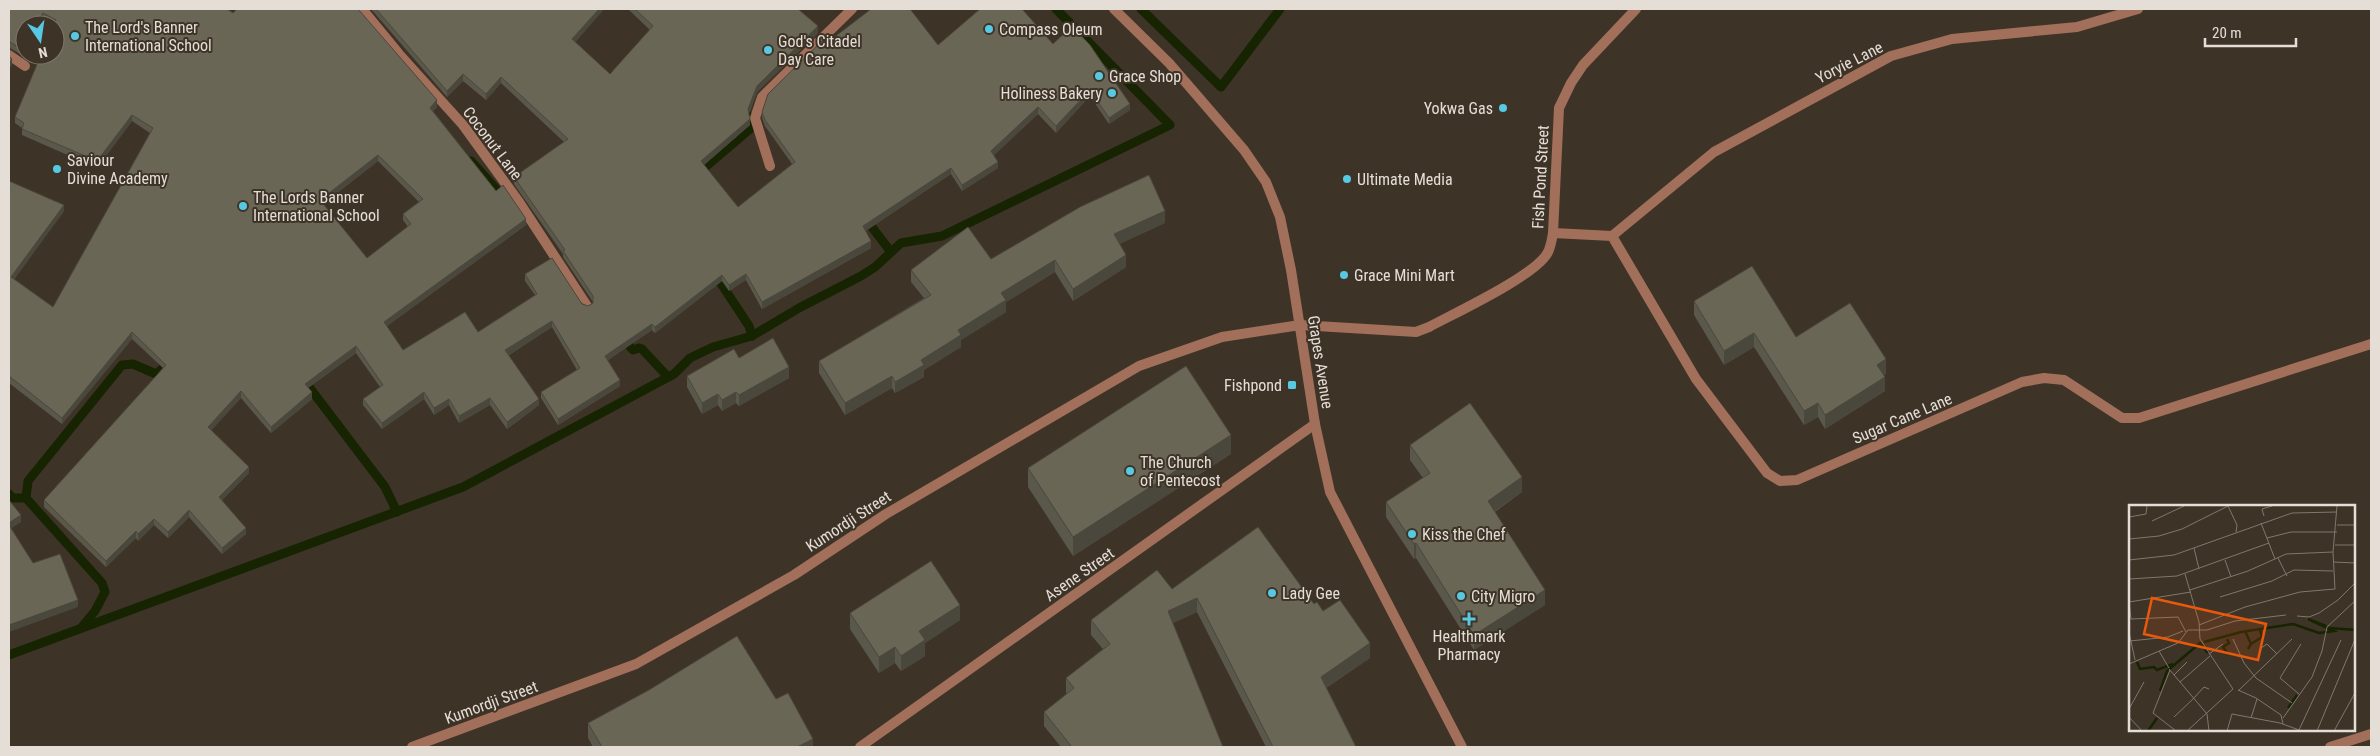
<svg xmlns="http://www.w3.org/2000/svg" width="2380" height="756" font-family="'Roboto Condensed',sans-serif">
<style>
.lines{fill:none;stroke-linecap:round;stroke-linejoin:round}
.stream{stroke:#162402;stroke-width:9}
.minor{stroke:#a26f5b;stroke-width:10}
.tertiary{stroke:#a26f5b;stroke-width:10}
.wall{fill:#5a584a;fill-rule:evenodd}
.shaded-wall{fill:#4a473c}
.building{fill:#696656;stroke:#4a473c;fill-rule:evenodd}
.poi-dot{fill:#58c9e3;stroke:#3e3327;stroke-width:2}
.labels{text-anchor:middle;stroke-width:4;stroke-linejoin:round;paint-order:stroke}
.poi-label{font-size:16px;fill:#e5ded7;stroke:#3e3327;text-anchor:start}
.street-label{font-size:16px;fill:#e5ded7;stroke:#3e3327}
.inset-river{fill:none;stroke:#162402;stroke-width:2.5}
.inset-road{fill:none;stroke:#81776d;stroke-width:1}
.view{fill:#e8590c;fill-opacity:0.15;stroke:#e8590c;stroke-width:2.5}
.inset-edge{fill:none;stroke:#e5ded7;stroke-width:2.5}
</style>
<rect width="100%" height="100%" fill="#3e3327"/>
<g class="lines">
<g class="stream">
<path d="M1141,9l80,78 59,-78"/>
<path d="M471,161l33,37"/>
<path d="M697,174l54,-46 -4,-13"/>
<path d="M865,218l26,34"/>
<path d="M718,273l-2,3 33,50 3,10"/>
<path d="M621,337l12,13 6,-2 3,1 26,28"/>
<path d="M303,379l82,108 12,25"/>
<path d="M9,494l3,4h14"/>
<path d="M81,628l14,-17 10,-19 -3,-9 -76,-85 2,-17 94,-116 11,-1 23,10 11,-9"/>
<path d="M9,655l454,-168 211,-113 16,-16 23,-11 39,-11 47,-28 62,-32 14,-9 26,-24 41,-7 228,-111 -114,-116"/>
</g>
<g class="minor">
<path d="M362,9l37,45 64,71 56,77 68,104"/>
<path d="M9,55l16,11"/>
<path d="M770,166l-15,-48 7,-21 90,-88"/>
<path d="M1553,233l59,3 84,143 71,94 13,8 17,-1 225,-98 22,-4 20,2 58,38h17l232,-74"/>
<path d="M1612,236l102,-84 177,-96 61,-17 125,-12 61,-18"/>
<path d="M412,747l224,-83 158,-89 92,-61 253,-148 83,-29 78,-12 116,7 13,-5c26,-14 108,-52 119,-75 3,-6 4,-13 5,-19l6,-125 12,-25 12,-18 53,-56"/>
<path d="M860,747l455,-323"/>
<path d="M2330,747l41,-13"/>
</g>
<path class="tertiary" d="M1114,9l55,54 75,87 22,32 14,35 11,53 24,154 15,68 132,255"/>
</g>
<g class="wall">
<path d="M9,9l224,4 204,94 -4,4 63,80 30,34 -139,101 16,24 75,-18 57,-37 -10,-14v-7l63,32 5,-3v-1l-30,-45v-3l-49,-70v-7l50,-35 -63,-59 -15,17 -23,-19 -16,16 -76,-88h233l-29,33 35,32 40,-44 -22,-21h173l-2,1 19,23 -61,59 -8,22 1,11 -46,40 34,42 54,-43 -27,-38 -3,-8v-6l70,-73 106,6 115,-1 77,66 -21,14 -19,-28 -34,37 -18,-19 -44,41 4,13 -36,23 -11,-17 -86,57 6,17 -109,61 -16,-29 -17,11 -7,-10 -67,52 -3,-3 -44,30 12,26 -62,39 -17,-27v-6l36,-22 -25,-43 -43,28 30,50 -32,24 -17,-24 -31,18 -10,-18 -15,10 -10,-16 -42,30 -19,-24v-6l17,-12 -24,-34 -48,35 4,11 -41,34 -30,-35 -30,32 38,43 -27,27 24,34 -24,20 -33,-37 -21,21 -14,-13 -16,16 -2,-3 -30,29 -62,-60v-7l119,-132 -31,-29 -70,85 -53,-41v-202l55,30 -50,68 39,28 97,-174 -18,-12 -35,47 -75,-33v-7l-7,-5v-6l39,-92 -11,-6 -3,6h-15l-5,29 -10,-6 -1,1zM378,161l41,41 -16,12v6l5,7 -41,31 -44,-54z"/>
<path d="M1165,223l-46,21 7,23 -53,34 -18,-29 -49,30v10l-45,28v7l-37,23v7l-29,16 -3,-5 -47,27 -26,-42v-12l105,-63 -13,-16v-12l80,-11z"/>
<path d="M1694,301l192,72 -2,2 1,16 -60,38 -7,-12 -14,8 -50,-78 -30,18 -30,-50z"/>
<path d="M739,358l50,20 -50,28 -3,-3 -14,8 -4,-6 -16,9 -15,-27v-11z"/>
<path d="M1410,445l112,47 -27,20 50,93 -71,45 -58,-92 -2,1 -28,-42v-15l37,-24 -13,-18z"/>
<path d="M1231,454l-158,102 -45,-69v-19z"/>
<path d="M1172,589l142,15 9,7 47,47 -44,30 30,59h-90l-69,-135 -24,11 50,124h-162l-17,-21v-14l23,-18 -1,-1v-15l37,-29 -12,-14v-15z"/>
<path d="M850,613l110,7 -35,23v13l-24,15 -6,-8 -16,10 -29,-44z"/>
<path d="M776,699l37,48h-220l-5,-9v-15z"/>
</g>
<g class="shaded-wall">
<path d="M599,9h5l-32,37v-7z"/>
<path d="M43,13v6l-3,6h-5z"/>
<path d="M818,26v7l-61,59 -9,24v-7l9,-23z"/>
<path d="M25,40v6l-5,8v-6z"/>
<path d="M12,59v6l-3,5v-6z"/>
<path d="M463,74v7l-16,16v-6z"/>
<path d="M501,77v6l-15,17v-6z"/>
<path d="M1090,90v6l-34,37v-7z"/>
<path d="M437,100v7l-7,7v-6z"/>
<path d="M1130,104v6l-21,14v-6z"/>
<path d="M1038,107v7l-47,44v-7z"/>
<path d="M132,115v6l-35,47v-7z"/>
<path d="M750,119v6l-49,42v-6z"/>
<path d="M378,155v6l-58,45v-6z"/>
<path d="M998,162v6l-36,23v-6z"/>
<path d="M951,168v6l-88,59v-7z"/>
<path d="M64,205v6l-53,73v-7z"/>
<path d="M1165,211v12l-51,23v-12z"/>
<path d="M526,219v6l-142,103v-6z"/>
<path d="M871,241v7l-109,61v-7z"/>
<path d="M1126,255v12l-53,34v-12z"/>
<path d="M1055,260v12l-49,30v10l-45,28v7l-37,23v7l-29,16v-11l26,-22 37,-30 43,-37z"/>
<path d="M746,274v6l-17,11v-6z"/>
<path d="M722,275v6l-67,52v-6z"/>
<path d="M552,321v6l-47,30v-7z"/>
<path d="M652,324v6l-47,32v-6z"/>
<path d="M132,332v7l-70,85v-6z"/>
<path d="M1754,333v14l-30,18v-14z"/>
<path d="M356,346v7l-51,37v-6z"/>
<path d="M1886,359v14l-9,6v-14z"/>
<path d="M789,367v11l-50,28v-11z"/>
<path d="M892,376v12l-47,27v-12z"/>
<path d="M1885,377v14l-60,38v-14z"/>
<path d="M620,380v6l-62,39v-6z"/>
<path d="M241,391v7l-33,36v-7z"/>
<path d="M312,392v7l-41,34v-6z"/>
<path d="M424,392v7l-42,30v-6z"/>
<path d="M736,392v11l-14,8v-11z"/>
<path d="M718,394v11l-16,9v-11z"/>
<path d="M490,398v7l-31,18v-7z"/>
<path d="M449,399v6l-15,10v-7z"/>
<path d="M539,399v6l-32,24v-7z"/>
<path d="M1818,403v14l-14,8v-14z"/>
<path d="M1231,435v19l-158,102v-19z"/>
<path d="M249,467v6l-30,30v-6z"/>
<path d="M1522,477v15l-34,24v-15z"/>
<path d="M189,510v7l-21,21v-6z"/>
<path d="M21,515v7l-12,8v-7z"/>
<path d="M154,519v6l-16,16v-7z"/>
<path d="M246,528v6l-24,20v-6z"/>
<path d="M136,531v7l-30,29v-6z"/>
<path d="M1416,543v15l-2,1v-15z"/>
<path d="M1545,590v15l-71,45v-15z"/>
<path d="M1197,598v14l-29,13v-14z"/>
<path d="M78,600v7l-69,25v-7z"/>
<path d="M960,605v15l-35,23v13l-24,15v-15l18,-25z"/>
<path d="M1370,643v15l-49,33v-14z"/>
<path d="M895,647v16l-16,10v-16z"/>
<path d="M813,739v8h-16z"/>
</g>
<g class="building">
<path d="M9,9h218l6,4 4,-4h121l79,91 -7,8 66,83 7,-6 23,34 -142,103 19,28 62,-38 13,20 59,-38 -12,-20 27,-16 30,46 6,2 5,-3v-7l-30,-45 2,-1 -51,-73 54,-38 -67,-62 -15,17 -23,-20 -16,17 -71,-82h223l-27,30 38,35 43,-48 -18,-17h163l20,17 -61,60 -9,23 2,10 -49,42 37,46 57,-45 -30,-42 -3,-8 6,-18 60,-59 4,4 39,-30h39l28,36 42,-36h42l31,35 19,-18 18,19 40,59 -21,14 -19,-28 -34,36 -18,-19 -47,44 7,11 -36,23 -11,-17 -88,58 8,15 -109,61 -16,-28 -17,11 -7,-10 -67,52 -3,-3 -47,32 15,24 -62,39 -17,-27 39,-24 -28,-47 -47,29 34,49 -32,23 -17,-24 -31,18 -10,-17 -15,9 -10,-16 -42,31 -19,-24 20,-14 -27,-39 -51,38 7,8 -41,35 -30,-36 -33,36 41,40 -30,30 27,31 -24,20 -33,-38 -21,22 -14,-13 -16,15 -2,-3 -30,30 -62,-61 122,-135 -34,-33 -70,86 -53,-42v1v-196l55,24 -53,72 42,30 100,-179 -21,-13 -35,46 -75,-32 2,-6 -9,-6 26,-62h14v-30h-1l2,-5 -13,-7 -8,12h-10v15l-5,8 -10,-6h-1zM378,155l45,44 -20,15 8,10 -44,34 -47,-58z"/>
<path d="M9,56l3,3 -3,5z"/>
<path d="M1149,175l16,36 -51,23 12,21 -53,34 -18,-29 -54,33 5,7 -48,30 3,5 -40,25 3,5 -29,17 -3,-6 -47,27 -26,-42 112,-66 -20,-25 57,-43 23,32 89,-52z"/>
<path d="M1752,266l44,71 54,-34 36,56 -9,6 8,12 -60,38 -7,-12 -14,8 -50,-78 -30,18 -30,-50z"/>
<path d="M773,338l16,29 -50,28 -3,-3 -14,8 -4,-6 -16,9 -15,-27 47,-27 5,9z"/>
<path d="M1186,366l45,69 -158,102 -45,-69z"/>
<path d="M1470,403l52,74 -34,24 57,89 -71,45 -58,-92 -2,1 -28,-42 44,-29 -20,-28z"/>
<path d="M9,500l12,15 -12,8z"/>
<path d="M9,525l24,38 27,-9 18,46 -69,25z"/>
<path d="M1258,527l56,77 3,-2 6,9 17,-11 30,43 -49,34 35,70h-83l-76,-149 -29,13 55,136h-151l-28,-35 30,-24 -8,-10 44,-34 -19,-24 66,-50 15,19z"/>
<path d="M931,561l29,44 -41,26 6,9 -24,16 -6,-9 -16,10 -29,-44z"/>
<path d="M737,636l39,63 12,-6 25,46 -16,8h-195l-14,-24 61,-33z"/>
</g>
<g class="poi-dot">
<circle cx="989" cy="29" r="5"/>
<circle cx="75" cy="36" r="5"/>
<circle cx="768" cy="50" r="5"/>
<circle cx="1099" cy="76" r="5"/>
<circle cx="1112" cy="93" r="5"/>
<circle cx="1503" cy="108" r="5"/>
<circle cx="57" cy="169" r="5"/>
<circle cx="1347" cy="179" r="5"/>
<circle cx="243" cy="206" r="5"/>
<circle cx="1344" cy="275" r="5"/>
<rect x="1287" y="380" width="10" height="10" rx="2.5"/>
<circle cx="1130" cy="471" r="5"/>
<circle cx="1412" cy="534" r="5"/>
<circle cx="1272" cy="593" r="5"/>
<circle cx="1461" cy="596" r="5"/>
<path d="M1466.5 611.5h5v5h5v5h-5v5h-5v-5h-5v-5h5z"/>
</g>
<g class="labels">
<g class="poi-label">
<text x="85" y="33">The Lord's Banner<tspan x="85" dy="18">International School</tspan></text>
<text x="999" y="35">Compass Oleum</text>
<text x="778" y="47">God's Citadel<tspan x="778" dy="18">Day Care</tspan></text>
<text x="1109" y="82">Grace Shop</text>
<text x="1102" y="99" text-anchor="end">Holiness Bakery</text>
<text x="1493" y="114" text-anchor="end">Yokwa Gas</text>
<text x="67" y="166">Saviour<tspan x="67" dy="18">Divine Academy</tspan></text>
<text x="1357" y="185">Ultimate Media</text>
<text x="253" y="203">The Lords Banner<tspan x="253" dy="18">International School</tspan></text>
<text x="1354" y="281">Grace Mini Mart</text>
<text x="1282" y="391" text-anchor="end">Fishpond</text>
<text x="1140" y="468">The Church<tspan x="1140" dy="18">of Pentecost</tspan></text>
<text x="1422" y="540">Kiss the Chef</text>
<text x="1282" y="599">Lady Gee</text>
<text x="1471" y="602">City Migro</text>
<text x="1469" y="642" text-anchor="middle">Healthmark<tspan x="1469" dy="18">Pharmacy</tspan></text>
</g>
<g class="street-label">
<text transform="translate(1849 62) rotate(-27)" y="6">Yoryie Lane</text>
<text transform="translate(493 143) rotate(53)" y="6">Coconut Lane</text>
<text transform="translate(1540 177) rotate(-87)" y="6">Fish Pond Street</text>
<text transform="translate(1321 362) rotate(81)" y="6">Grapes Avenue</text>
<text transform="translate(1902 418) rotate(-23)" y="6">Sugar Cane Lane</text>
<text transform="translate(848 521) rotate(-33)" y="6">Kumordji Street</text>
<text transform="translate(1079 574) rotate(-35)" y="6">Asene Street</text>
<text transform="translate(491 702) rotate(-20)" y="6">Kumordji Street</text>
</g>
</g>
<g transform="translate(2129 505)">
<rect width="226" height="226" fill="#3e3327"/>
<path class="inset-river" d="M200,123l27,2M116,126l6,13 -3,5M98,134l2,4 -6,4 5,7M75,137l37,-10 52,-8 26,9 15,-2 -26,-12 18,7M122,139l11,-7 -2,-7M8,157l3,7 14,-2 3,3 16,-6M31,186l7,-20 33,-28 8,10M159,203l9,-13M19,226l9,-13"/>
<path class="inset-road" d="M99,1l9,19 -1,7M135,11l-2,-7 10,-3M0,12l17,-3 1,-8M23,16l32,-15M132,18l14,36M208,20h19M138,33l24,-6h46M0,34l30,-3 23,-7 46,-23M206,40h21M65,43l5,21M149,53l9,18M0,55l45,-5 118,-42 45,-1M96,55l6,17M204,57l23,1M56,69l14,48 1,17 33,50M0,74l48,-3 92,-33M206,84l-2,-37 4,-46M61,85l58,-19 38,-17 47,-2M91,92l52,-16 22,-11 39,1M168,111l12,1 10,-4 19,-13 18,-18M70,120l46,-18 55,-15 35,-3M0,127l6,28M57,127l-8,-15 -47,2 -2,-17 62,-10M104,134l11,24 12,15 36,25M1,136l38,-4 15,-6M132,143l6,-4 10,10M30,146l10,17M80,149l14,-10M0,159l49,-21 10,-13h19l28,-9 51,-6M40,164l38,45 2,17M41,165l-17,43 23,18M45,170l13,-13M51,177l30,-26M109,185l18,8 25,17 2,9M109,186l54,-52M170,189l-19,-16 21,-34M64,194l11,-12 5,2M0,204l15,-27M0,212l13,14M45,212l19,-18M122,213l6,-19M154,213l29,-41 10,-26 5,-24 29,-27M170,225l42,-90M58,226l46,-42M98,226l5,-17 48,9 19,7M188,226l39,-94M205,226l22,-40"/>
<path class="view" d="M23,93l114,26 -8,36 -114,-26z"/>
<rect width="226" height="226" class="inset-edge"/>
</g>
<rect width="2380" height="756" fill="none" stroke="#e5ded7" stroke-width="20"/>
<g transform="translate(40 40) rotate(167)"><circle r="24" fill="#3e3327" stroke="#81776d"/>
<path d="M0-4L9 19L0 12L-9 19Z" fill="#58c9e3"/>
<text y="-8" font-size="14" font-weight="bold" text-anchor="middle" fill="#e5ded7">N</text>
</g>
<path d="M2205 38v8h91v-8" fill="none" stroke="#e5ded7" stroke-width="2.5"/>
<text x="2212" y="38" font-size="15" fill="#e5ded7" stroke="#3e3327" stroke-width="4" paint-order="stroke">20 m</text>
</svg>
